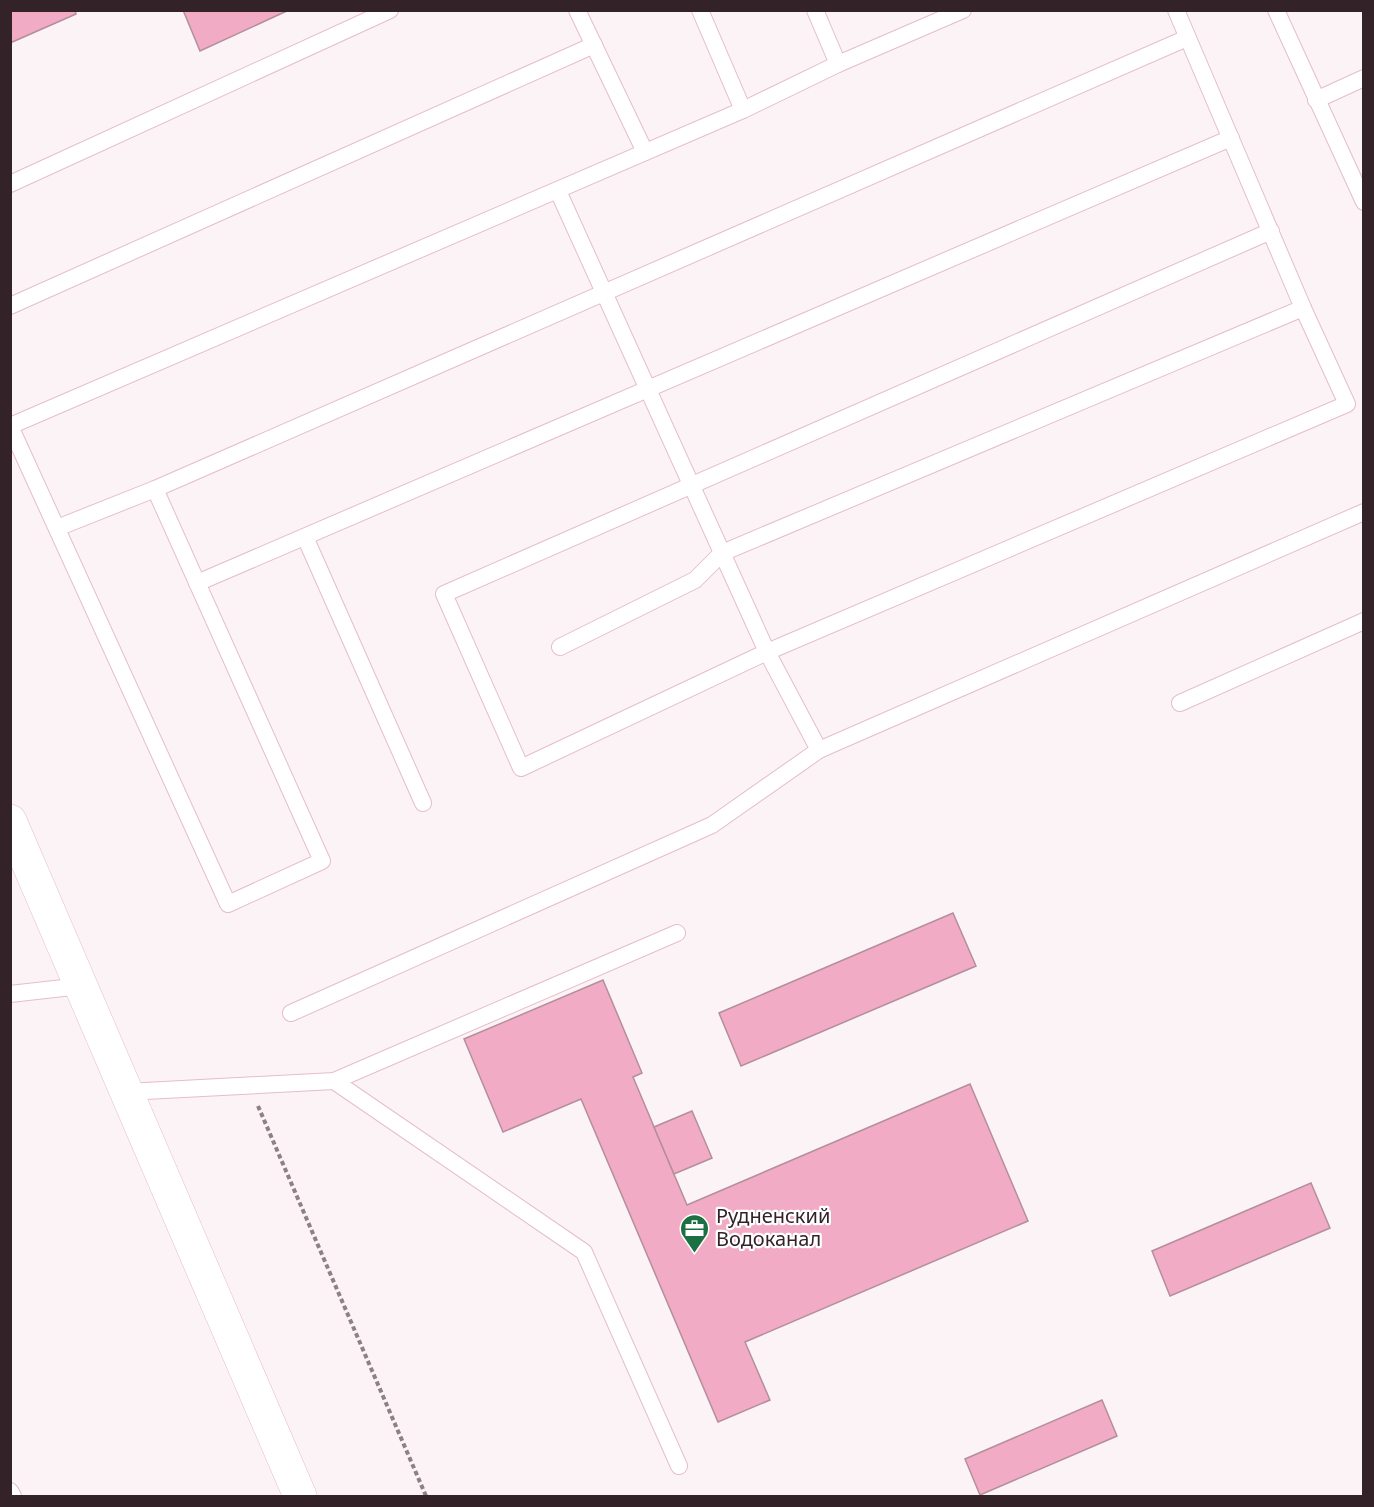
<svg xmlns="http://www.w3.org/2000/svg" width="1374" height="1507" font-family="'Noto Sans',sans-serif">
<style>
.building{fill:#f2abc5;stroke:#b48e9b;stroke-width:1.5}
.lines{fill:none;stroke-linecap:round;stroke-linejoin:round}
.lane-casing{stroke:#e6bdcb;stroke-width:18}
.secondary-casing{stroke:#e6bdcb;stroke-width:34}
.path{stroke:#8e8186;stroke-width:4;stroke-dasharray:4.5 3;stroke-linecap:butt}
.lane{stroke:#fff;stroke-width:16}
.secondary{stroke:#fff;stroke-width:33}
.labels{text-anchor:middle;stroke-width:4.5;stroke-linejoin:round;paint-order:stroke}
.poi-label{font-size:20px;fill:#332329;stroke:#fff;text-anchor:start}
</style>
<rect width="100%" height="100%" fill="#fcf3f6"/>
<g class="building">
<path d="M10,10h65l1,4 -66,29z"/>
<path d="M183,10h106l-89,41z"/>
<path d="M953,913l23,53 -235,100 -22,-53z"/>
<path d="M603,980l39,93 -9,4 54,128 283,-121 58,137 -283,121 25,58 -52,22 -137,-323 -78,33 -39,-93z"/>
<path d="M692,1111l20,47 -38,16 -20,-47z"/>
<path d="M1311,1183l19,45 -160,68 -18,-45z"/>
<path d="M1102,1400l15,36 -137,59 -15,-36z"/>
</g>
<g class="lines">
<defs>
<g id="lane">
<path d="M577,10l68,142"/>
<path d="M700,10l43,100"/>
<path d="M815,10l23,54"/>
<path d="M1176,10l127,298 44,96 -580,248 -246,116 -77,-174 827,-363"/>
<path d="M1276,10l88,192"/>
<path d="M1316,100l48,-22"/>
<path d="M10,184l380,-174"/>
<path d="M558,191l209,461 52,98"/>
<path d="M10,306l584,-261"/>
<path d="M10,426l733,-316 95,-46 125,-54"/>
<path d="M10,426l218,478 94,-43 -167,-372"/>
<path d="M57,528l98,-39 1032,-451"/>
<path d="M305,537l118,266"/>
<path d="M197,583l1034,-445"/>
<path d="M560,647l135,-67 27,-27 581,-245"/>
<path d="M1180,703l184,-82"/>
<path d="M10,994l71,-8"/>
<path d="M291,1013l421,-188 107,-75 545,-238"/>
<path d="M334,1081l250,171 95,214"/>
<path d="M126,1092l208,-11 343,-148"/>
<path d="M10,1491l3,5"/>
</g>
<path id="secondary" d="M10,821l290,675"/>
</defs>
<use href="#lane" class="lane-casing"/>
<use href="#secondary" class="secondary-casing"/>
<path class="path" d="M258,1106l168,390"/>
<use href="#lane" class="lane"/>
<use href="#secondary" class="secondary"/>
</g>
<defs>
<symbol id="office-pin" viewBox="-11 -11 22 30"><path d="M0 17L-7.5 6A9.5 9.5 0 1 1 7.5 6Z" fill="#1d7042" stroke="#fff"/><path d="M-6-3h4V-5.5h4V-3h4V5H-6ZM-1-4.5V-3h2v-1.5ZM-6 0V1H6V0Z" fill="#fff"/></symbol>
</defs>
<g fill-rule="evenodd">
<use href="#office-pin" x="678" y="1212" width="33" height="45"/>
</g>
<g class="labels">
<g class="poi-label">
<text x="716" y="1223">Рудненский<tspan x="716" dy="23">Водоканал</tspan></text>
</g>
</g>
<rect width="1374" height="1507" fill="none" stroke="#332329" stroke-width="24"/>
</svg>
